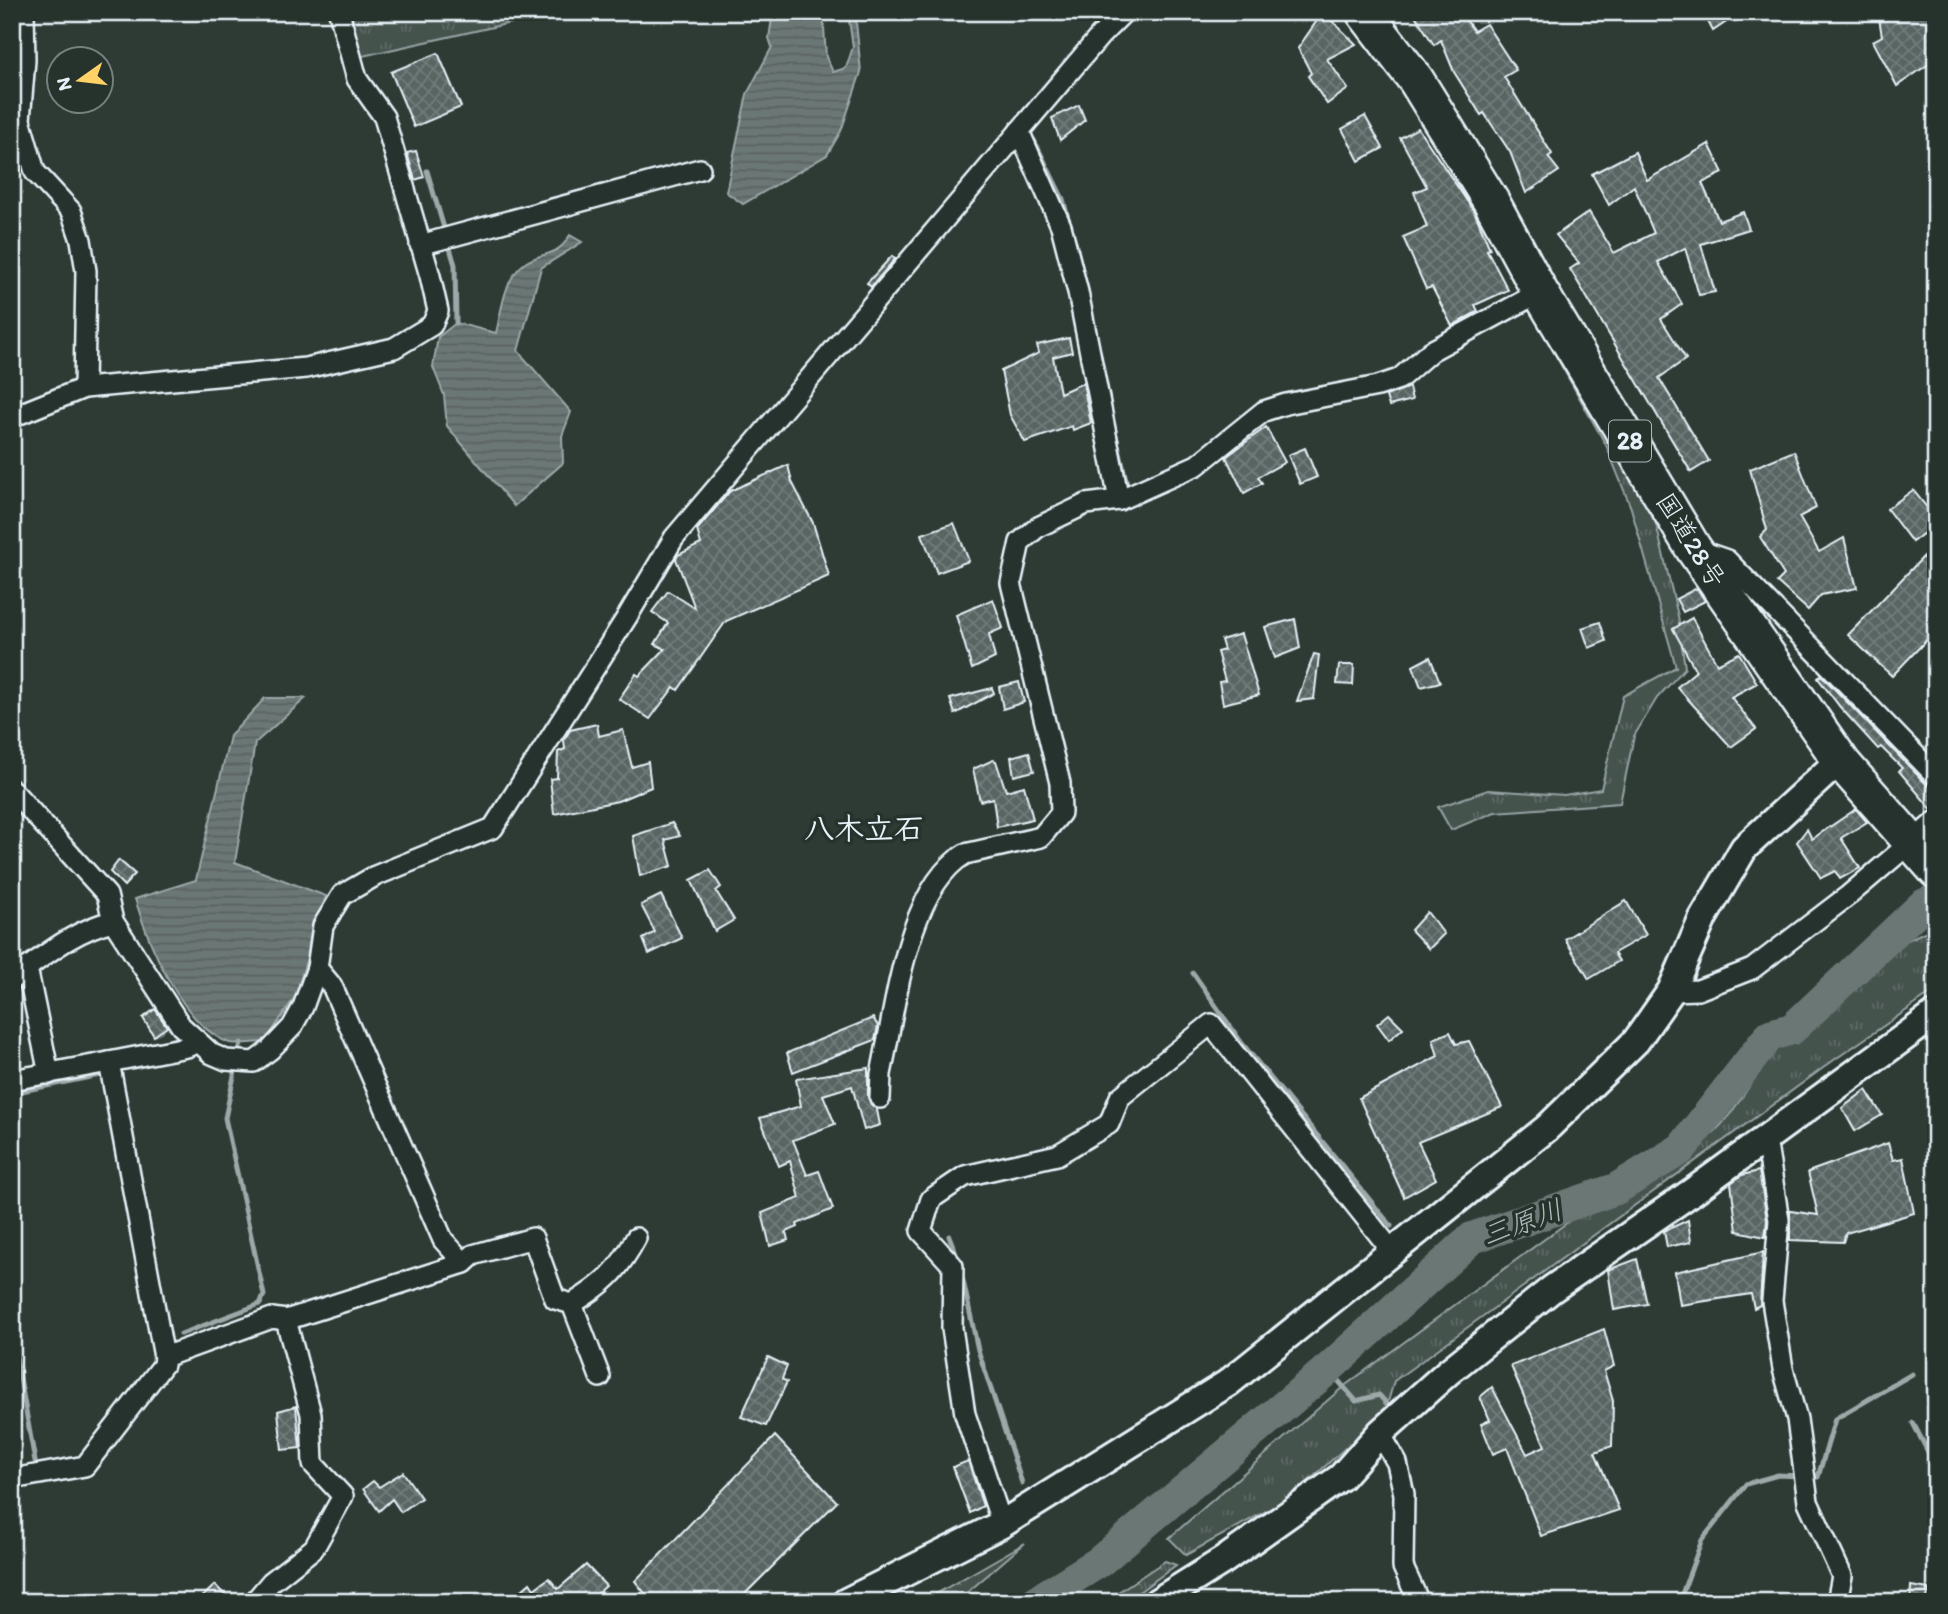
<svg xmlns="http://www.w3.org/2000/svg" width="1948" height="1614" font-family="Itim,'Klee One',sans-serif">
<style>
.grass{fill:url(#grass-tufts);stroke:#96a2a3;stroke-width:2}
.forest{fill:url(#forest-crowns);stroke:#96a2a3;stroke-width:2}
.water{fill:url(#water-rules);stroke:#9da8a9;stroke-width:2}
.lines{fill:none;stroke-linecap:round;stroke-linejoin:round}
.stream{stroke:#9da8a9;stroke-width:5}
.river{stroke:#6b7775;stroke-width:32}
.building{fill:url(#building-cross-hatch);stroke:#e8f1f8;stroke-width:2}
.street-casing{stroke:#e8f1f8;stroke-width:24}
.secondary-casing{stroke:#e8f1f8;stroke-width:32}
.highway-casing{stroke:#e8f1f8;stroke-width:40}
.street{stroke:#26332d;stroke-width:19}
.secondary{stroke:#26332d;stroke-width:26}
.highway{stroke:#26332d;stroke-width:35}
.labels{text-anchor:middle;stroke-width:7;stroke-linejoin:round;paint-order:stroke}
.shield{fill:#26332d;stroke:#aeb8bb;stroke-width:2}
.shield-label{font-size:24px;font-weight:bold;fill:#e8f1f8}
.street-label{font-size:26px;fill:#e8f1f8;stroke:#26332d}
.water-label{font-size:28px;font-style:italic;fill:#b0babd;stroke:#26332d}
.quarter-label{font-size:30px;font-weight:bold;fill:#e8f1f8;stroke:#26332d}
</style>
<defs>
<pattern id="grass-tufts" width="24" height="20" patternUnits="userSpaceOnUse" patternTransform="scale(1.75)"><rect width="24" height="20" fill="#45524e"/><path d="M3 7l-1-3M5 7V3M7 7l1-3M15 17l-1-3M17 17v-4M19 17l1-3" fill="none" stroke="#606b68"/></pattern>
<pattern id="forest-crowns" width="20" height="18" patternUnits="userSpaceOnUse" patternTransform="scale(1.75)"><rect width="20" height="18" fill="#45524e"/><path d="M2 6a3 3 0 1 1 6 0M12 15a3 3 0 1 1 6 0" fill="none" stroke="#606b68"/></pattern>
<pattern id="water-rules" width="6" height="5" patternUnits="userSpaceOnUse" patternTransform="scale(1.75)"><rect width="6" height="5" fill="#6b7775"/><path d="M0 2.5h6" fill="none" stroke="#586060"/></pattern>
<pattern id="building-cross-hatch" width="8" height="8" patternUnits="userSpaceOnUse" patternTransform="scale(1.75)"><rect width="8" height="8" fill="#596563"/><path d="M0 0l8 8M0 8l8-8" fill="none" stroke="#717c7a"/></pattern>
</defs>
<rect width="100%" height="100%" fill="#2e3b35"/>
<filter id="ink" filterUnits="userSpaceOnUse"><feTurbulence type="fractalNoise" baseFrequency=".0143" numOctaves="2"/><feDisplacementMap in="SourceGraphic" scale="14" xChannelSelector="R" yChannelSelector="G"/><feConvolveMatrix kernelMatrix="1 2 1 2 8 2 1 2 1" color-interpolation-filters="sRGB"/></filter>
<g filter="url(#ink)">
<g class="grass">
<path d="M351,12h209l-202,45z"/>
<path d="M1540,302l108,189 30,125 7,52 -28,30 -23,38 -14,67 -125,9 -44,18 -13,-23 50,-17 76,5 37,-6 22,-93 53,-29 -45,-159 -25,-63 -78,-139z"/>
<path d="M1936,927v63l-102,70 -440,321 -9,31 -95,86 -104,57 -17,-17 174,-151 244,-179c42,-18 102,-49 134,-83 21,-23 37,-55 55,-81 23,-12 32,-31 50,-48 30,-29 72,-53 110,-69z"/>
<path d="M1165,1561l11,4 -51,37h-22z"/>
</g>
<path class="forest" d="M1025,1543l-69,59h-34z"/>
<g class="water">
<path d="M773,12h50l3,45 7,15 13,-4 7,-21 -5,-34 7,-1 6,60 -20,59 -14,24 -84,49 -17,-12 21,-98 25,-47 -3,-9z"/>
<path d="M570,235l12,7 -41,26 -23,83 53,61 -9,24 1,27 -49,43 -67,-80 -3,-31 -11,-28 5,-30 18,-14 40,10c6,-24 8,-55 29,-70 19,-12 32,-5 45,-28z"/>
<path d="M265,698h41l-51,45 -20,119 91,34 -31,101 -30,45c-11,0 -29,4 -38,0 -47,-20 -78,-98 -92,-143l61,-19 34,-144z"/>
</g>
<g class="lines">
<g class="stream">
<path d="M1034,140l29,59 7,27"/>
<path d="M427,171l28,94 1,58"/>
<path d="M1076,246l12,48"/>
<path d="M1114,427l15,66"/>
<path d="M1193,973l48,69 150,184"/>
<path d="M12,1093l88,-18"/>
<path d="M949,1236l9,23"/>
<path d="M962,1276l16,74 44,133"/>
<path d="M12,1334l23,127"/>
<path d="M181,1334l79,-30 4,-9 -39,-177 16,-75"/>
<path d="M1328,1369l28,32 23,-6 8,9"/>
<path d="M1913,1423l23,44"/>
<path d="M1810,1477h8l17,-58 77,-45"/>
<path d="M1679,1602l23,-62 44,-56 32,-9 22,1"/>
</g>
<path class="river" d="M1035,1602l64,-40 229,-193 144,-131 144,-49 65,-40 89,-114 22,-6 131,-124 13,-6"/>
</g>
<g class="building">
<path d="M1323,12l33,32 -29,15 21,30 -21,15 -19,-28 3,-3 -13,-25z"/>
<path d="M1413,12h47l14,19 12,-7 30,46 -12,7 48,77 -4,3 11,14 -33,22 -16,-41 -26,-39 -3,2 -27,-43 -13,-32 -7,5z"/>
<path d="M1703,12h38l-28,19z"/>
<path d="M1878,12h58v47l-39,27 -24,-45 9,-5z"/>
<path d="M438,53l23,54 -47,20 -23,-55z"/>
<path d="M1079,105l6,15 -25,20 -8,-22z"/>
<path d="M1365,116l18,32 -24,13 -17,-32z"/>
<path d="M1418,128l57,85 15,36 -3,1 21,40 -33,15 3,6 -26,15 -20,-39 -6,2 -23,-52 24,-10 -13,-35 13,-5 -27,-49z"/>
<path d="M1709,144l14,29 -21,10 17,38 24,-9 6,17 -48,15 14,48 -16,3 -14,-47 -27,14 24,42 -21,15 25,40 -27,19 50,83 -18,11 -121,-203 9,-6 -23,-28 33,-23 25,41 40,-20 -20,-47 -25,19 -17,-31 43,-22 12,28z"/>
<path d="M416,151l8,26 -9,3 -8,-27z"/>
<path d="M892,256l3,3 -24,28 -4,-4z"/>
<path d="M1069,338l3,14 -19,5 7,36 23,-10 8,40 -18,7 -1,-4 -47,16 -15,-27 -9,-44 38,-18 -2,-8z"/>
<path d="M1409,387l3,13 -23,6 -3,-10z"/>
<path d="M1266,427l19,35 -27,15 4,6 -18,10 -18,-36z"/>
<path d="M1305,448l12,29 -17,7 -12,-29z"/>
<path d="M1794,451l22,57 -17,9 20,35 25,-14 13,50 -36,7 -13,15 -31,-28 7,-7 -24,-38 7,-7 -17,-61z"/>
<path d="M788,465l4,17 21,41 16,53 -103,45 -48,69 -4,-3 -24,32 -31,-20 17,-25 3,2 26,-27 -10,-5 13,-21 -16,-11 16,-21 27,17 -19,-49 2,-4 23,-11 -4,-14 33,-39z"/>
<path d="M1913,490l23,29v5l-24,18 -25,-33z"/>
<path d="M954,523l15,38 -32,12 -15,-39z"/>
<path d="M1927,553l9,8v69l-44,46 -44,-41z"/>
<path d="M1697,588l8,13 -22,11 -7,-13z"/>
<path d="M993,599l10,29 -14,6 6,24 -23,11 -16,-54z"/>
<path d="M1692,618l25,46 22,-11 18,30 -26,14 25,32 -25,18 -54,-60 19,-16 -23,-42z"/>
<path d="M1295,619l5,29 -25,10 -10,-31z"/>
<path d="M1600,622l6,19 -17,7 -7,-20z"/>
<path d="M1241,634l18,61 -36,9 -4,-22 6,-1 -8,-29 7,-2 -3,-10z"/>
<path d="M1314,654l5,1 -5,44 -17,2z"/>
<path d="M1430,657l10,25 -19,5 -8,-21z"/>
<path d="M1339,665h15l-1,20 -16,-1z"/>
<path d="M1821,675l106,110 9,3v21l-4,1 -33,-39 3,-3 -21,-21 -3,2 -38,-42 -22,-29z"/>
<path d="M1019,682l5,20 -21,7 -4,-22z"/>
<path d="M992,688l2,5 -39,21 -5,-15z"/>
<path d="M597,724l2,12 24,-6 9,37 16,-5 3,25 -33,14 -64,13 -4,-35 7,-1 1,-26 7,-3 -1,-9 6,-10z"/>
<path d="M1029,752l5,19 -20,5 -3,-19z"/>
<path d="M993,760l3,1 10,30 18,-5 9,33 -36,8 -4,-29 -13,3 -7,-32z"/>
<path d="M1856,809l11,13 -26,16 19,30 -20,11 -5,-8 -14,7 -24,-36 10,-13 5,10z"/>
<path d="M672,823l8,13 -15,4 7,26 -32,10 -7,-40z"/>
<path d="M119,860l16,14 -11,12 -14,-14z"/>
<path d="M710,870l11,17 -5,4 18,29 -19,11 -24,-51z"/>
<path d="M661,895l21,43 -33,16 -6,-15 12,-7 -14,-27z"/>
<path d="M1626,901l20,34 -32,18 5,8 -30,18 -24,-40z"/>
<path d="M1427,912l17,22 -15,15 -18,-19z"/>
<path d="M155,1009l12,18 -13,9 -11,-18z"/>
<path d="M1389,1014l14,14 -14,12 -12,-16z"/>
<path d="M873,1018l5,8 -3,14 -82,32 -6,-19z"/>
<path d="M1450,1032l6,12 13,-3 33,66 -84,35 18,37 -32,18 -45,-99 79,-42 -5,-17z"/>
<path d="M868,1068v30l9,12 3,15 -16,5 -12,-44 -29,9 12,29 -42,16 14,35 12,-4 14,38 -36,15 1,3 -12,5 2,8 -18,6 -8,-33 38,-15 -10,-37 -11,5 -19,-48 41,-12 -5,-27z"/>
<path d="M1866,1090l16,25 -27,16 -13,-23z"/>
<path d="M1888,1143l5,17 10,-2 11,55 -68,20 -3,9 -53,-2v-29l28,4 -10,-43z"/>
<path d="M1759,1171l8,49 -2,17 -28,-6 -6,-48 11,-8z"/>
<path d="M1688,1220l3,22 -24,5 -3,-16z"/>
<path d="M1763,1252l-3,53 -6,3 -3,-14 -71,11 -5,-33z"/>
<path d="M1637,1259l10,45 -33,6 -6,-40z"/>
<path d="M1604,1329l10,37 -10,5 9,30 -1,45 -17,6 24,58 -78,26 -34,-88 -14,6 -12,-30 9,-4 -10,-23 12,-10 35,67 18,-8 -34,-80z"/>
<path d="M768,1357l19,9 -5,13 5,3 -21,44 -25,-9z"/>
<path d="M296,1406l4,42 -18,2 -4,-39z"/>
<path d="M775,1436l62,66 -100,100h-85l-17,-21z"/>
<path d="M968,1461l15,45 -13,7 -17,-46z"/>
<path d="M403,1472l18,26 -20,14 -9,-13 -13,12 -16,-22 10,-8 6,6z"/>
<path d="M586,1565l20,21 -18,16h-80l22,-19 4,6 15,-11 9,11z"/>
<path d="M215,1585l17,17h-35z"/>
<path d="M1911,1586l18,3 -3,13h-16z"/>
</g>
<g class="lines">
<defs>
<g id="street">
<path d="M24,12l1,48 -5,60 15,52 36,39 10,29 5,31 -2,117"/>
<path d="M1019,131l42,95 17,66 41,208"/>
<path d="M420,245l280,-76"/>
<path d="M12,417l72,-29 222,-20 88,-20 38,-23 6,-14 -8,-35 -46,-159 -27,-38 -18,-67"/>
<path d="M1698,550l29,10 209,216"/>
<path d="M12,790l95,105 6,26 68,105 31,28 14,6 28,2 16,-12 22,-23 11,-20 14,-39 6,-42 19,-31 33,-19 118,-48 134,-211 47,-79 426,-502 24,-24"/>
<path d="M27,968l22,106"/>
<path d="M317,968l15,18 111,254 21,23 9,-8 60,-17 22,61 17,5 28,73"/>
<path d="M12,979c32,-23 62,-49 101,-58"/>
<path d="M1671,991l27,-1 54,-21 97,-74 87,-74"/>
<path d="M12,1080l97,-18"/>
<path d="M880,1098l1,-24c14,-63 25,-185 84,-220l76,-17 20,-24 -1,-30 -49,-200 9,-41 18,-15 48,-23 33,-4 78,-35 67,-54 22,-7 92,-18 21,-7 32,-28 109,-59"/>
<path d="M1766,1139l13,81 -7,81 11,68 14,50 11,83 34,74 -5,26"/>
<path d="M572,1304c32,-20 46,-32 64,-66"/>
<path d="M164,1357l-55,-295 78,-15 10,-4"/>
<path d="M1380,1433l17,30 7,31 -1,73 16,35"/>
<path d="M12,1479l73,-13 78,-101 1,-8 108,-39 14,2 178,-57"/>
<path d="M1002,1524l-37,-110 -13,-86 1,-62 -32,-35 10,-32 34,-23 92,-21 52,-31 11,-27 91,-73 181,227"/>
<path d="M254,1602l17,-20 43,-34 29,-52 -30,-32 -2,-50 -25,-94"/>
</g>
<g id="secondary">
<path d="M846,1602l156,-78 226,-141 319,-255 89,-87 35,-50 32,-73 41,-70 96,-88"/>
<path d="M1157,1602l67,-42 117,-83 39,-44 68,-61 104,-83 140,-97 244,-178"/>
</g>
<path id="highway" d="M1364,12l52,68 76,123 48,89 153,256 150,216 93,106"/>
</defs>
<use href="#street" class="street-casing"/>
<use href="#secondary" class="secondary-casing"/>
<use href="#highway" class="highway-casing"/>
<use href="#street" class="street"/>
<use href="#secondary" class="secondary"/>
<use href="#highway" class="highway"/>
</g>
</g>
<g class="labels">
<rect class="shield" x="1609" y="420.5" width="42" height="41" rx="5"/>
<g class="shield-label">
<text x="1630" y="449">28</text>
</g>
<g class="street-label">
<text transform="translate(1691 540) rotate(58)" y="9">国道28号</text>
</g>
<g class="water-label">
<text transform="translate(1522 1222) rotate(-20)" y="10">三原川</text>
</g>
<g class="quarter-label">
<text x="864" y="839">八木立石</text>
</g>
</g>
<rect width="1948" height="1614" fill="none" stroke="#26332d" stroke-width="42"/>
<rect x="21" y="21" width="1906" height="1572" fill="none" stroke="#e8f1f8" stroke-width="2.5" filter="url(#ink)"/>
<g transform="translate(80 80) rotate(256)"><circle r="33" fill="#26332d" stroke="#747f7e" stroke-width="2"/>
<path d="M0-5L12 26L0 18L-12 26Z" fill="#ffd166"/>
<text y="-10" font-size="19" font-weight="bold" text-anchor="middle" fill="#e8f1f8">N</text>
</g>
</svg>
